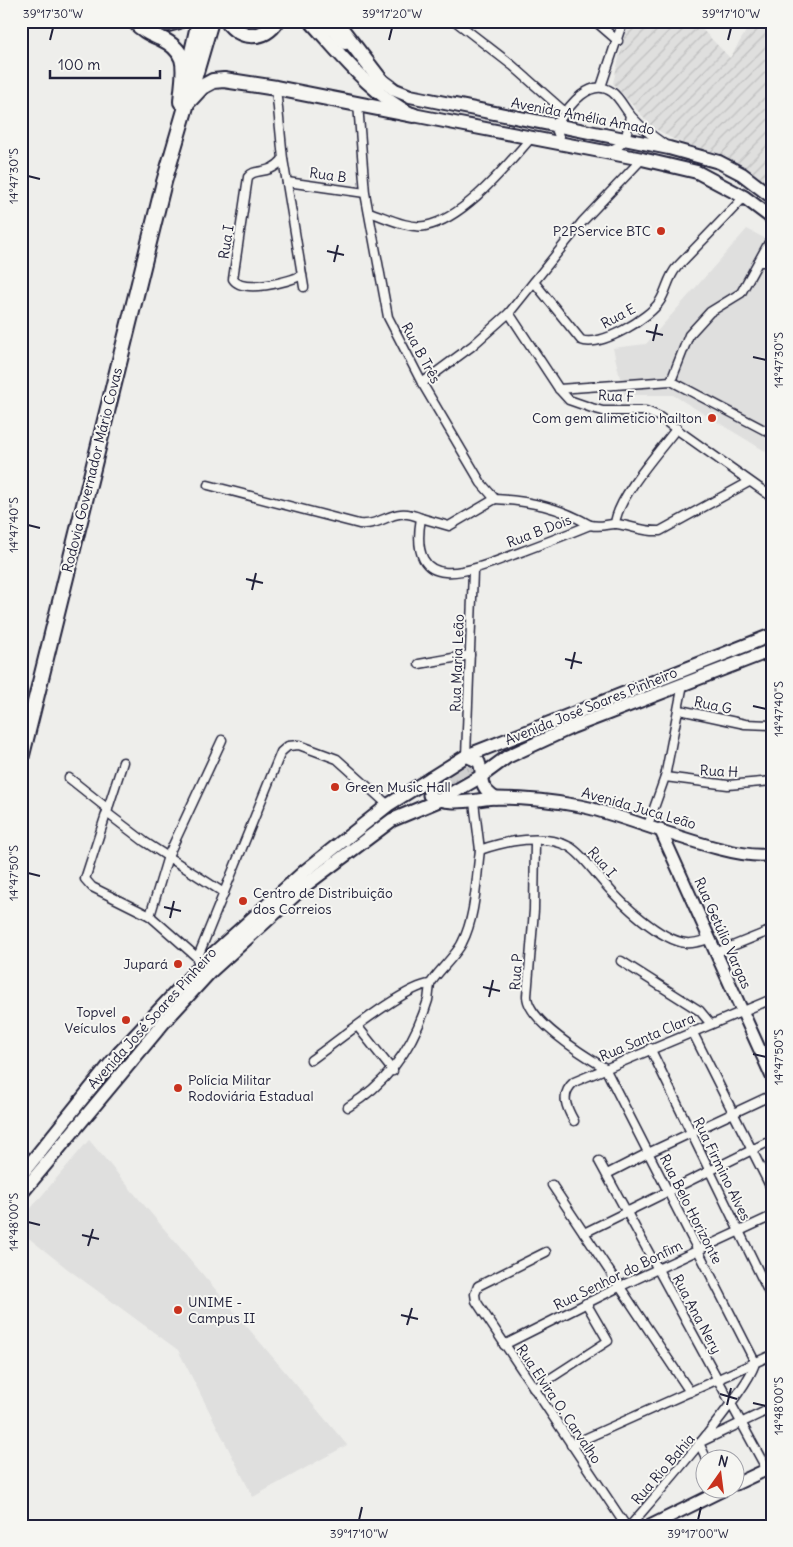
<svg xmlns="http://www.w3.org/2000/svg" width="793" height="1547" font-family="Delius,sans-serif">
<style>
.built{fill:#dfdfde}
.industrial{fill:url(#industrial-furrows)}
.grass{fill:url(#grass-tufts);stroke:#797986}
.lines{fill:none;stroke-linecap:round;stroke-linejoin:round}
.street-casing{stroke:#22223b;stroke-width:11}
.secondary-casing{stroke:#22223b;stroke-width:15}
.primary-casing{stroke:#22223b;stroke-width:16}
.highway-casing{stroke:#22223b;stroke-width:18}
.street{stroke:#f6f6f2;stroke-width:8}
.secondary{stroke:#f6f6f2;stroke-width:11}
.primary{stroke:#f6f6f2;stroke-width:12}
.highway{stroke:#f6f6f2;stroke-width:14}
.ticks{fill:none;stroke:#22223b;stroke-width:2}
.poi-dot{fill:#c8321e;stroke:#f6f6f2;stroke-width:2}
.labels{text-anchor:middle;stroke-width:4;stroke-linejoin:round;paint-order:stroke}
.street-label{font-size:14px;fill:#22223b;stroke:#f6f6f2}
.poi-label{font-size:14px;fill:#22223b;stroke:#f6f6f2;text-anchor:end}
.neatline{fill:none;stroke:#22223b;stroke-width:2}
.ticks-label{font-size:12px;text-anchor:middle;fill:#22223b}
</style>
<defs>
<pattern id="industrial-furrows" width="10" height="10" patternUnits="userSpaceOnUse" patternTransform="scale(1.25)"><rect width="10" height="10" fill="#dfdfde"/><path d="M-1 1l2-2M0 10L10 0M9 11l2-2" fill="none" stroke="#bfbfbf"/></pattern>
<pattern id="grass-tufts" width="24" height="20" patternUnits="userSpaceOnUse" patternTransform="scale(1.25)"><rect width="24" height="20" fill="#d0d0d1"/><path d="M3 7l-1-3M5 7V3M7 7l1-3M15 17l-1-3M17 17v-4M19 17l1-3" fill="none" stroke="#b2b2b4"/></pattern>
</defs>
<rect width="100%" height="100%" fill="#eeeeeb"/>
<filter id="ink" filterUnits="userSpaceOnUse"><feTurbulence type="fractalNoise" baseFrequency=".02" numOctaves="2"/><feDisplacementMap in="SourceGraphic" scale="10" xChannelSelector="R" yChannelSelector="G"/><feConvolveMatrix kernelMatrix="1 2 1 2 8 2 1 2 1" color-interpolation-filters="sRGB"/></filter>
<g filter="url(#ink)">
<g class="built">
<path d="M747,229l25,13v215l-7,-6 -92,-56h-49l-11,-47 33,-4z"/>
<path d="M89,1140l258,305 -94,52 -75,-147 -109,-80 -48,-38v-12z"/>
</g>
<path class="industrial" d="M628,21h66l36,37 22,-37h20v166l-33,-24 -66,-24 -21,-12 -39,-44z"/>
<path class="grass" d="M464,762l8,3 3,5 -1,5 -39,18 -3,-10z"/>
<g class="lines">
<defs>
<g id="street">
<path d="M455,21l58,45 52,46"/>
<path d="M595,21l23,20"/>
<path d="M601,87l22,-66"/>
<path d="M276,88l7,71 21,128"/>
<path d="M358,104l7,89 23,124 34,66 59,100 14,16c35,2 64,8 95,26"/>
<path d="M562,144l-7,-18c11,-15 34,-51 57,-34 8,6 12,16 19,24 10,11 21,20 33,28"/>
<path d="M610,150c18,-5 17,-18 20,-35"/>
<path d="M283,159c-15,18 -28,8 -35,18l-15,102c9,15 56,3 69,-4"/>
<path d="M287,182l78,11"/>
<path d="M369,212c16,5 39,17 56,14 39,-7 81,-60 106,-88"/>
<path d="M759,262h13"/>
<path d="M534,282l47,58c19,8 69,-22 79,-39 7,-11 8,-24 17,-34 22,-23 45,-46 67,-70"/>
<path d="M509,313l50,76 10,11 23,8 11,3h43l12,5 114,81"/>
<path d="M671,381l18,-46 21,-23 31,-19 31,-56"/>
<path d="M422,383l50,-37 37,-33 74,-92 59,-62"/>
<path d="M559,389l112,-8 101,53"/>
<path d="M208,485l151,39c27,2 33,-19 62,-6 -14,81 53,52 97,35 24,-9 48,-18 72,-28 14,3 17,-2 27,-1 15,2 27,8 43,7l89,-49"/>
<path d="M421,518l28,8 46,-27"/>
<path d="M615,524c2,-26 45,-74 62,-96"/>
<path d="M419,664l51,-9"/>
<path d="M680,710l65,14 27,1"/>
<path d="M466,756l7,-185"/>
<path d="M123,762l-38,117 7,8 58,29 50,44"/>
<path d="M665,777l63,8 44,-4"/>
<path d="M69,778l39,31"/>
<path d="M474,802l6,48c25,-9 65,-17 90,-3 13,8 23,24 34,36 17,20 56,57 82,60 8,1 16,-2 23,-4"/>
<path d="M107,813l38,29 79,51"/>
<path d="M648,825l17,-48 18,-93"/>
<path d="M535,841l-1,69 -7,86c1,25 58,60 78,72l150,294c-2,24 -104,139 -125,164"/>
<path d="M767,856l5,11"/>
<path d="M150,916l18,-60 54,-116"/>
<path d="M715,953l57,-23"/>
<path d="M197,959l84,-207 7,-6 11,-1 38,14 51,46"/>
<path d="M621,961l79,50 10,12"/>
<path d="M358,1027l35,44"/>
<path d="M692,1031l80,159"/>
<path d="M650,1048l122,251"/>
<path d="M311,1060c24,-17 95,-75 119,-76"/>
<path d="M348,1107c40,-24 66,-62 80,-107 1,-5 1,-10 2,-15 3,-9 26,-29 32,-42 14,-27 14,-63 18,-93"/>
<path d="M574,1121c-8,-14 -14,-27 0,-39l198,-83"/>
<path d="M599,1161l173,318"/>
<path d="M607,1174l41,-21 124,-58"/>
<path d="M552,1185l138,207"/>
<path d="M584,1233l188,-93"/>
<path d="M546,1252l-68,34 -3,8 1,7 150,225"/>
<path d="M504,1345l117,-59 151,-70"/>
<path d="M534,1389l74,-48 -22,-38"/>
<path d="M703,1441l69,-33"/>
<path d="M699,1443l8,17"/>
<path d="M571,1445l201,-90"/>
<path d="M769,1526l3,-1"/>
</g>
<g id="secondary">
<path d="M466,756l13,6c6,17 -3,22 16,36"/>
<path d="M430,778l-1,17c19,13 47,4 67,3 28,0 57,3 84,8 44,8 156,58 192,48"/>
<path d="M660,829l112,248"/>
<path d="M736,1484l36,-17"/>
<path d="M650,1526l73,-36"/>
</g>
<g id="primary">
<path d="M310,21c33,36 60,72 103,94l229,44 55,13 47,25 28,21"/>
<path d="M325,21l20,22"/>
<path d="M376,76l19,14 15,6 259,52 50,14 23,12 30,23"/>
<path d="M21,1175l98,-122 84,-90 102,-92 83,-66 78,-49 306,-121"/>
<path d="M21,1194l144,-173 45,-49 97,-88 85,-64 48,-20 40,-23 27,-20 65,-30 200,-77"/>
</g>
<g id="highway">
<path d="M134,21c8,9 15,12 26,17 32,15 23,33 21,64"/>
<path d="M152,21l16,3 11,-3"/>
<path d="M227,21c13,18 37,20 50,0"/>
<path d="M335,21l47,61"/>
<path d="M187,74l12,-53"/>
<path d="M190,100l12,-13 11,-6 11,-1 52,8 137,27"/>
<path d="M21,759l143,-577 47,-161"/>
</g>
</defs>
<use href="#street" class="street-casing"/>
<use href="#secondary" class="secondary-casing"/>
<use href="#primary" class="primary-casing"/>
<use href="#highway" class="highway-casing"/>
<use href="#street" class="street"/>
<use href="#secondary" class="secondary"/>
<use href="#primary" class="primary"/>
<use href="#highway" class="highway"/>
</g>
</g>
<path class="ticks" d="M50,40l3,-12M389,40l3,-12M728,40l3,-12M28,176l12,3M327,251l17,4M334,262l4,-17M646,331l17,4M653,341l4,-17M753,357l13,3M28,525l12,3M246,579l17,4M252,590l4,-17M565,659l17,4M571,669l4,-17M753,706l13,3M28,873l12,3M164,907l17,4M170,918l4,-17M483,987l17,4M489,997l4,-17M753,1054l13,3M28,1222l12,3M82,1235l17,4M88,1246l5,-17M401,1315l17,4M407,1325l5,-17M720,1394l17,5M753,1403l13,3M727,1405l4,-17M359,1520l3,-13M698,1520l3,-13"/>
<g class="poi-dot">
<circle cx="661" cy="231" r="5"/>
<circle cx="712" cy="418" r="5"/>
<circle cx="335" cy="787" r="5"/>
<circle cx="243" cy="901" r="5"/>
<circle cx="178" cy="964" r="5"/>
<circle cx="126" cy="1020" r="5"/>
<circle cx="178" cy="1088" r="5"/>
<circle cx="178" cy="1310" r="5"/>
</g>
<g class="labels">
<g class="street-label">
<text transform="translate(583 116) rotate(11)" y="5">Avenida Amélia Amado</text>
<text transform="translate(328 175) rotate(8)" y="5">Rua B</text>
<text transform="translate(226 242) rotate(-81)" y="5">Rua I</text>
<text transform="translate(618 316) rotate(-28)" y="5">Rua E</text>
<text transform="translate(421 353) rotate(62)" y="5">Rua B Três</text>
<text transform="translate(616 396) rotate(3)" y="5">Rua F</text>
<text transform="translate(92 470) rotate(-76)" y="5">Rodovia Governador Mário Covas</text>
<text transform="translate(539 531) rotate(-21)" y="5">Rua B Dois</text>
<text transform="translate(457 663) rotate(-88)" y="5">Rua Maria Leão</text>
<text transform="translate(713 705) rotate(12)" y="5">Rua G</text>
<text transform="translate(591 706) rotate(-22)" y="5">Avenida José Soares Pinheiro</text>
<text transform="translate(719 771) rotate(3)" y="5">Rua H</text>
<text transform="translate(639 808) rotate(16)" y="5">Avenida Juca Leão</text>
<text transform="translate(602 862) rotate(49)" y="5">Rua I</text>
<text transform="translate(723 933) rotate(66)" y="5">Rua Getúlio Vargas</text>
<text transform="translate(516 972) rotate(-86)" y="5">Rua P</text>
<text transform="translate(152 1018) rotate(-48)" y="5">Avenida José Soares Pinheiro</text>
<text transform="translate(647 1037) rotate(-23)" y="5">Rua Santa Clara</text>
<text transform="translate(722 1169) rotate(64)" y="5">Rua Firmino Alves</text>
<text transform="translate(691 1209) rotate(63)" y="5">Rua Belo Horizonte</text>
<text transform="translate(618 1275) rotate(-26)" y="5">Rua Senhor do Bonfim</text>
<text transform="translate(697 1314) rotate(62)" y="5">Rua Ana Nery</text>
<text transform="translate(559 1404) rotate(56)" y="5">Rua Elvira O. Carvalho</text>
<text transform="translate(663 1469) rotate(-49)" y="5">Rua Rio Bahia</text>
</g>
<g class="poi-label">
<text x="651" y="236">P2PService BTC</text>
<text x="702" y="423">Com gem alimeticio hailton</text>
<text x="345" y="792" text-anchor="start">Green Music Hall</text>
<text x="253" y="898" text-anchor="start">Centro de Distribuição<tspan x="253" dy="16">dos Correios</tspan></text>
<text x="168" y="969">Jupará</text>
<text x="116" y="1017">Topvel<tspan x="116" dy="16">Veículos</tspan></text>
<text x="188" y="1085" text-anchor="start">Polícia Militar<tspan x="188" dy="16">Rodoviária Estadual</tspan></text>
<text x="188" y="1307" text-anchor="start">UNIME -<tspan x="188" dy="16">Campus II</tspan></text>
</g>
</g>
<rect width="793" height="1547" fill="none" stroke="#f6f6f2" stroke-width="55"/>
<g transform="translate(720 1474) rotate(14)"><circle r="24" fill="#f6f6f2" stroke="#a1a1a9"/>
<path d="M0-4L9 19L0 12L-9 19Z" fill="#c8321e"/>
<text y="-8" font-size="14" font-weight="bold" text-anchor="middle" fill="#22223b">N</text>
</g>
<path d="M50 70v8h110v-8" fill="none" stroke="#22223b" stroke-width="2.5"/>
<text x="58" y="70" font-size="15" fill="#22223b" stroke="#f6f6f2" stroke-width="4" paint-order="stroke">100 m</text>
<rect x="28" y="28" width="738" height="1492" class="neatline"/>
<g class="ticks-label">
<text x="53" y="18">39°17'30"W</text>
<text x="392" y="18">39°17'20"W</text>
<text x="731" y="18">39°17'10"W</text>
<text transform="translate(14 176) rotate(-90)" y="4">14°47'30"S</text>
<text transform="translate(779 360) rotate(-90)" y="4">14°47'30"S</text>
<text transform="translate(14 525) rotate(-90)" y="4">14°47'40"S</text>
<text transform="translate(779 709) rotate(-90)" y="4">14°47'40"S</text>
<text transform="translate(14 873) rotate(-90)" y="4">14°47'50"S</text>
<text transform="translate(779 1057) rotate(-90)" y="4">14°47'50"S</text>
<text transform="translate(14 1222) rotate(-90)" y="4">14°48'00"S</text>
<text transform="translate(779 1406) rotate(-90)" y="4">14°48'00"S</text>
<text x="359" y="1538">39°17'10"W</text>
<text x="698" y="1538">39°17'00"W</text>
</g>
</svg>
